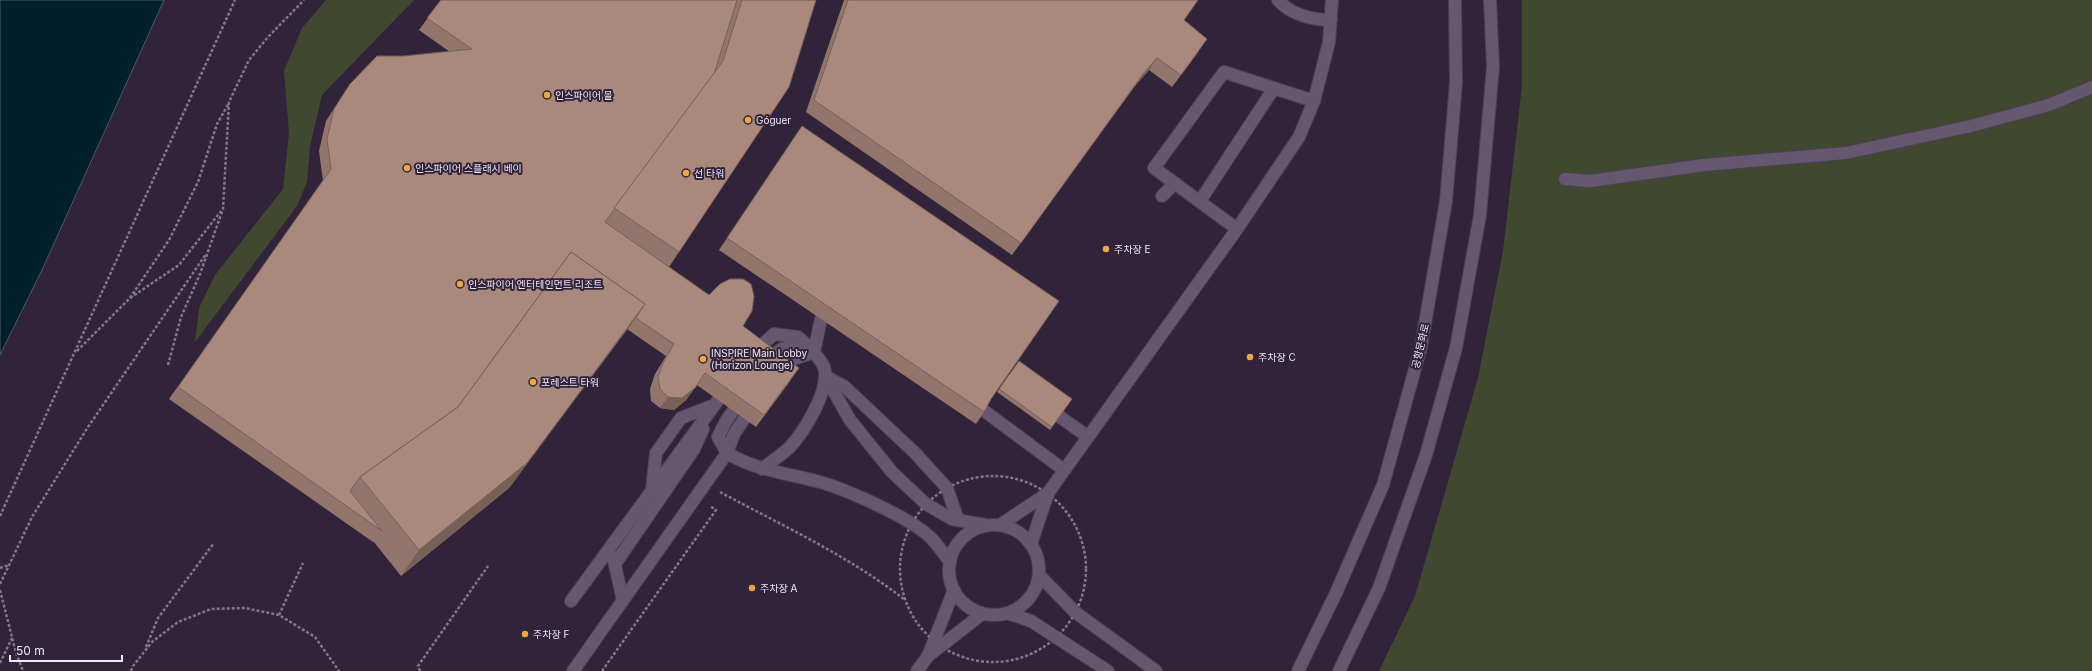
<svg xmlns="http://www.w3.org/2000/svg" width="2092" height="671" font-family="Inter,'Noto Sans KR',sans-serif">
<style>
.green{fill:#404930}
.water{fill:#00202b;stroke:#485c68}
.lines{fill:none;stroke-linecap:round;stroke-linejoin:round}
.minor-casing{stroke:#4c4154;stroke-width:14}
.path{stroke:#82778a;stroke-width:2.5;stroke-dasharray:3 2;stroke-linecap:butt}
.minor{stroke:#655770;stroke-width:12}
.wall{fill:#92766c}
.shaded-wall{fill:#776058}
.building{fill:#aa897d;stroke:#776058}
.poi-dot{fill:#eba93a;stroke:#31243a;stroke-width:1.5}
.labels{text-anchor:middle;stroke-width:4;stroke-linejoin:round;paint-order:stroke}
.poi-label{font-size:10px;fill:#efe7f6;stroke:#31243a;text-anchor:start}
.street-label{font-size:10px;fill:#efe7f6;stroke:#31243a}
</style>
<rect width="100%" height="100%" fill="#31243a"/>
<g class="green">
<path d="M326,0h88l-92,95 -12,52 -3,35 -10,24 -102,136 4,-34 16,-33 68,-86 6,-56 -5,-62 18,-43z"/>
<path d="M1522,0h570v671h-713l36,-75 63,-218 25,-127 19,-165z"/>
</g>
<path class="water" d="M0,0h164l-122,270 -42,85z"/>
<g class="lines">
<defs>
<g id="minor">
<path d="M1278,0c13,15 35,20 53,20"/>
<path d="M1565,179l25,2 114,-16 142,-12 125,-27 78,-21 43,-18"/>
<path d="M1162,196l13,-13"/>
<path d="M1200,201l74,-113"/>
<path d="M1237,229l-83,-61 70,-96 90,29"/>
<path d="M814,352l7,-33"/>
<path d="M752,354l22,-20 24,3 12,11"/>
<path d="M767,363c16,-21 23,-19 47,-11"/>
<path d="M825,376l25,44 42,52 34,32 26,15 33,6"/>
<path d="M825,376l20,11 70,66 32,35 11,32"/>
<path d="M753,406l-19,28 -7,19c28,17 58,20 89,28 28,7 95,37 115,57 7,7 13,16 19,24"/>
<path d="M983,410l81,60"/>
<path d="M1060,417l27,19"/>
<path d="M762,469c9,-7 19,-14 27,-21 15,-16 42,-59 35,-81 -2,-5 -7,-10 -10,-15l-29,10 -7,9"/>
<path d="M652,489l4,-36 25,-35 33,-13"/>
<path d="M1000,525l48,-32"/>
<circle cx="994" cy="570" r="45"/>
<path d="M1031,544l17,-51 189,-264 62,-92 15,-36 15,-59 3,-42"/>
<path d="M613,557l10,43"/>
<path d="M615,564l79,-115 9,-20"/>
<path d="M1039,575l36,37 81,59"/>
<path d="M571,601l156,-213"/>
<path d="M1007,613l24,8 77,50"/>
<path d="M928,656l54,-42"/>
<path d="M573,671l154,-218 -9,-16 8,-16 16,-23"/>
<path d="M917,671l11,-15 26,-66"/>
<path d="M1298,671l38,-78 47,-108 38,-138 25,-146 10,-118 -1,-83"/>
<path d="M1339,671l40,-83 47,-133 30,-107 24,-133 13,-148 -3,-67"/>
</g>
</defs>
<use href="#minor" class="minor-casing"/>
<g class="path">
<path d="M130,298l39,-58 29,-58 19,-58 12,-21"/>
<path d="M77,351l53,-53 49,-33 42,-54"/>
<path d="M168,365l13,-48 19,-43 23,-65 6,-107 20,-42 19,-23 36,-37"/>
<circle cx="993" cy="569" r="93"/>
<path d="M720,492c63,34 129,64 185,108"/>
<path d="M0,516l235,-516"/>
<path d="M0,568l9,-3"/>
<path d="M0,584l32,-67 56,-90 118,-173"/>
<path d="M0,590l16,63 7,18"/>
<path d="M279,615l24,-52"/>
<path d="M146,647l12,-29 56,-75"/>
<path d="M0,663l12,-25"/>
<path d="M131,671l2,-5 19,-24 26,-20 33,-13 34,-1 34,7 36,22 24,34"/>
<path d="M420,671l-2,-5 70,-100"/>
<path d="M602,671l114,-161 -6,-4"/>
</g>
<use href="#minor" class="minor"/>
</g>
<g class="wall">
<path d="M441,0h375l-137,252 -10,15 74,59 48,54 -35,47 -59,-42 -11,15 -12,10 -14,-2 -9,-7 -1,-12 5,-15 11,-18 -39,-27 -118,159 -108,88 -27,-34h-1l-204,-143 154,-218 -4,-30 7,-30 24,-37 54,-28 46,-4 -31,-22z"/>
<path d="M844,0h354l-14,20 15,31 -27,36 -23,-17 -14,16 -123,169 -206,-143z"/>
<path d="M794,138l197,261 -7,13 -8,12 -257,-174z"/>
<path d="M1019,361l53,38 -22,31 -53,-38z"/>
</g>
<g class="shaded-wall">
<path d="M1157,58l-8,12 -14,16 -123,169 131,-181z"/>
<path d="M645,304l-18,26 -118,158 -108,88 18,-26z"/>
<path d="M705,373l-19,27 -12,10 -14,-2 8,-11z"/>
</g>
<g class="building">
<path d="M441,0h296l-23,74 -109,148 104,73 11,-11 10,-5h13l8,5 3,12 -2,15 -9,15 56,42 -35,47 -59,-42 -10,15 -13,10 -14,-1 -8,-8 -2,-12 5,-14 11,-19 -38,-26 9,-14 -74,-52 -113,155 -98,70 -10,14 32,40 -204,-144 153,-218 -4,-30 7,-30 16,-25 27,-28h27l68,-7 -45,-31z"/>
<path d="M742,0h74l-27,87 -110,165 -65,-44 109,-147z"/>
<path d="M848,0h350l-14,20 23,19 -26,36 -24,-17 -14,16 -122,169 -207,-143z"/>
<path d="M802,126l257,175 -68,98 -7,13 -257,-174z"/>
<path d="M571,252l74,52 -118,159 -108,87 -59,-73 98,-70z"/>
<path d="M1019,361l53,38 -20,28 -53,-38z"/>
</g>
<g class="poi-dot">
<circle cx="547" cy="95" r="4"/>
<circle cx="748" cy="120" r="4"/>
<circle cx="407" cy="168" r="4"/>
<circle cx="686" cy="173" r="4"/>
<circle cx="1106" cy="249" r="4"/>
<circle cx="460" cy="284" r="4"/>
<circle cx="1250" cy="357" r="4"/>
<circle cx="703" cy="359" r="4"/>
<circle cx="533" cy="382" r="4"/>
<circle cx="752" cy="588" r="4"/>
<circle cx="525" cy="634" r="4"/>
</g>
<g class="labels">
<g class="poi-label">
<text x="555" y="99">인스파이어 몰</text>
<text x="756" y="124">Góguer</text>
<text x="415" y="172">인스파이어 스플래시 베이</text>
<text x="694" y="177">선 타워</text>
<text x="1114" y="253">주차장 E</text>
<text x="468" y="288">인스파이어 엔터테인먼트 리조트</text>
<text x="711" y="357">INSPIRE Main Lobby<tspan x="711" dy="12">(Horizon Lounge)</tspan></text>
<text x="1258" y="361">주차장 C</text>
<text x="541" y="386">포레스트 타워</text>
<text x="760" y="592">주차장 A</text>
<text x="533" y="638">주차장 F</text>
</g>
<g class="street-label">
<text transform="translate(1420 346) rotate(-77)" y="4">공항문화로</text>
</g>
</g>
<path d="M10 655v6h112v-6" fill="none" stroke="#efe7f6" stroke-width="2"/>
<text x="16" y="655" font-size="12" fill="#efe7f6" stroke="#31243a" stroke-width="3" paint-order="stroke">50 m</text>
</svg>
